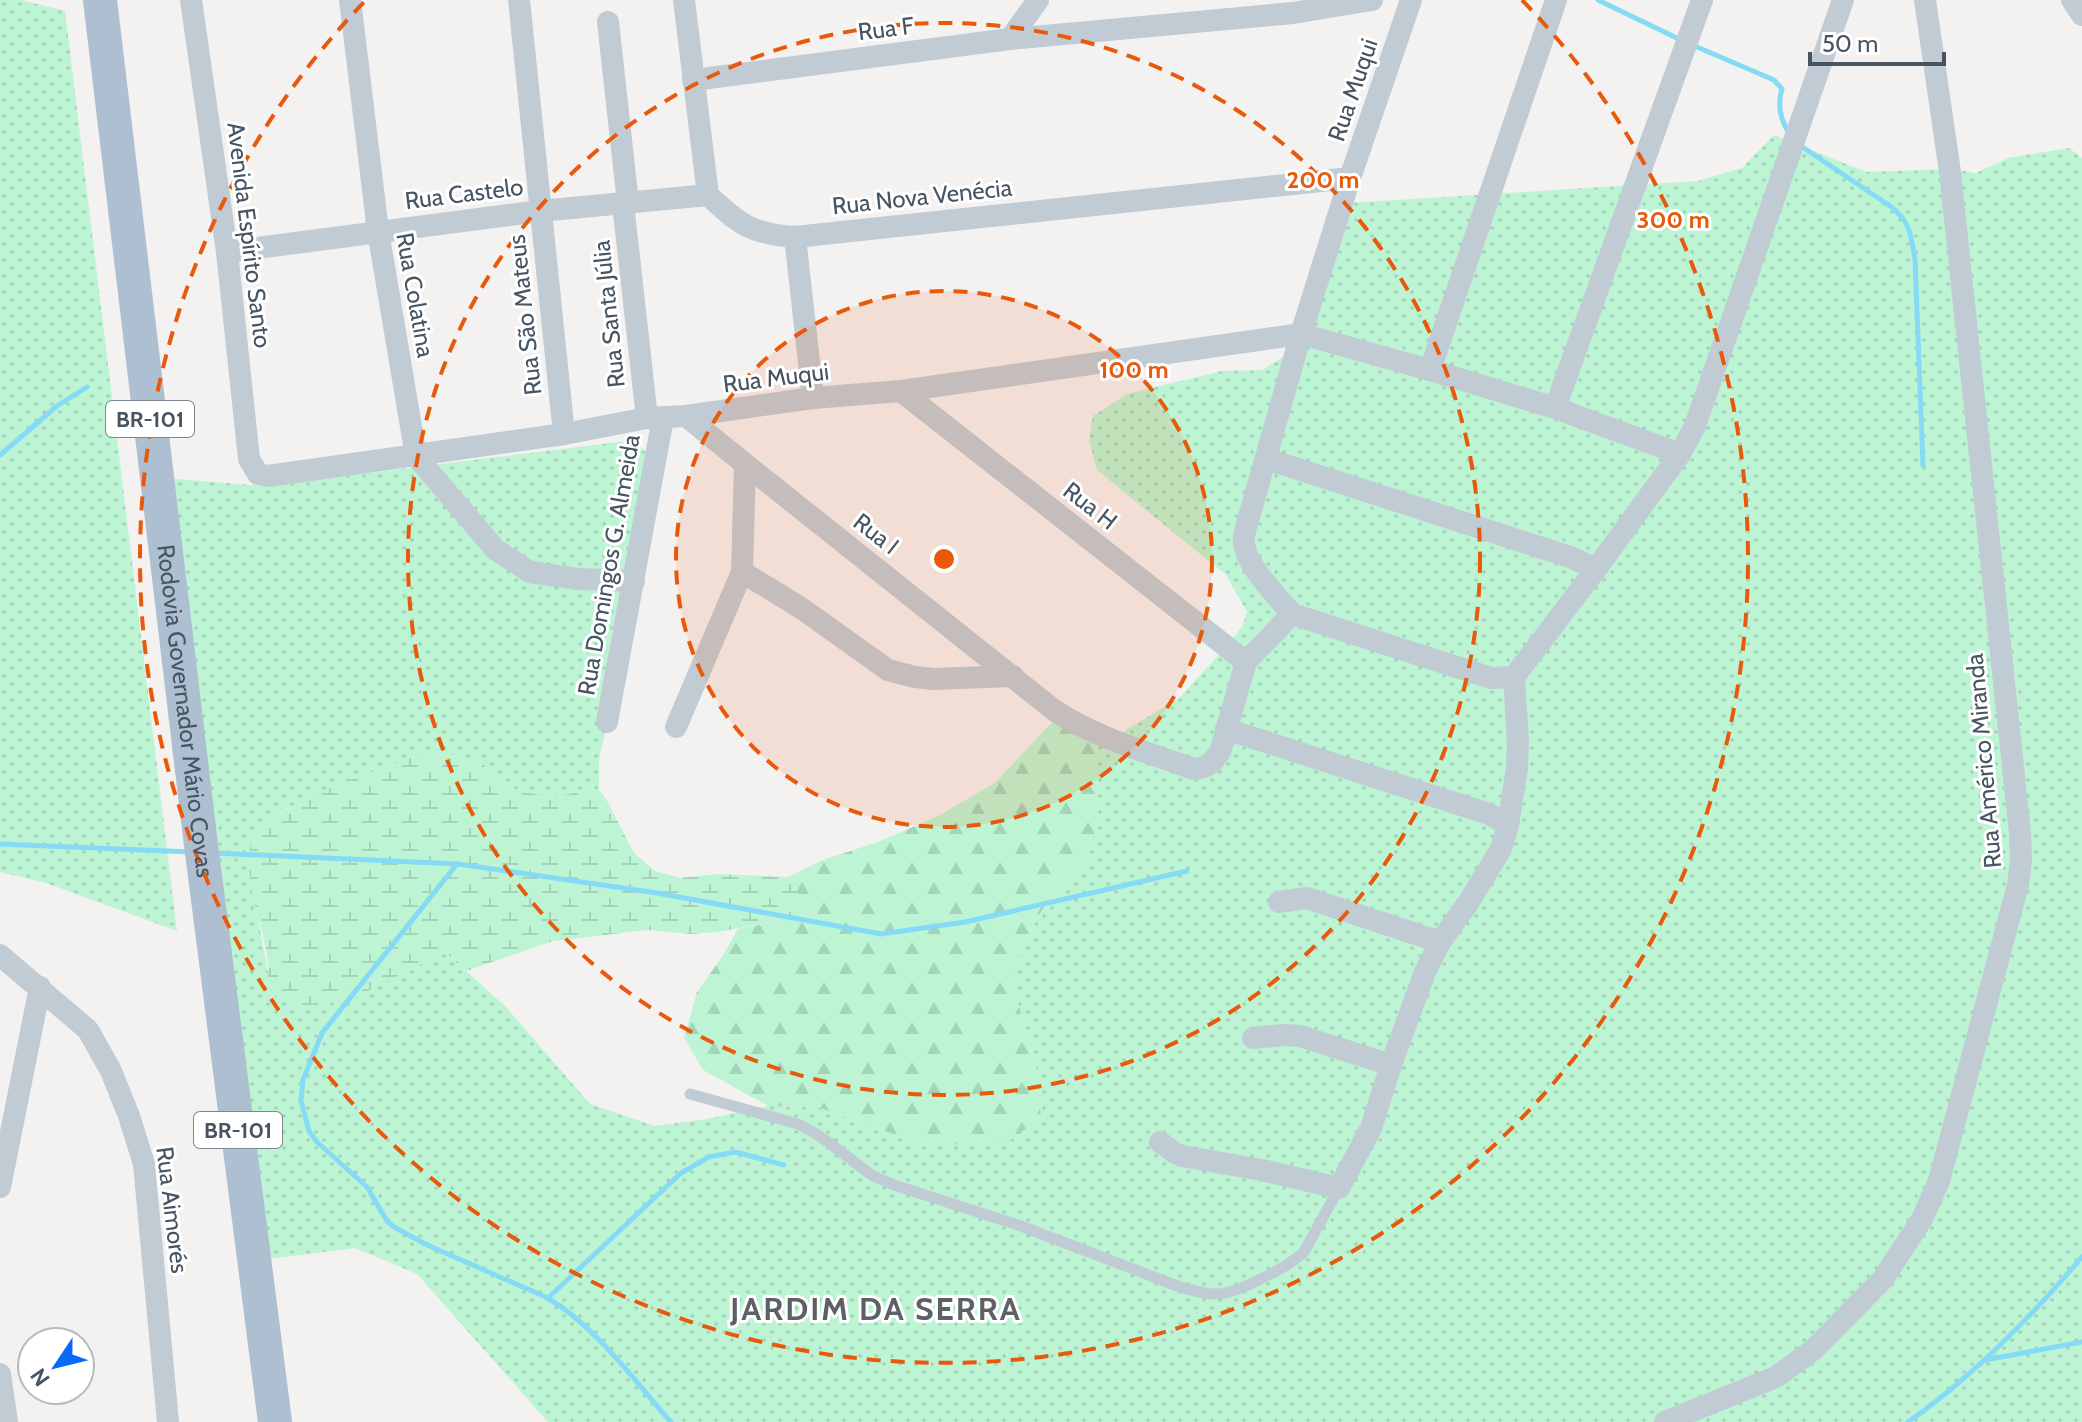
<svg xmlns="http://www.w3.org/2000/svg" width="2082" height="1422" font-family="Cabin,sans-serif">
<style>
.grass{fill:url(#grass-dots)}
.forest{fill:url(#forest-firs)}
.wetland{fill:url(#wetland-marsh)}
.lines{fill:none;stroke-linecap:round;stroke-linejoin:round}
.stream{stroke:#85dbf5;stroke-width:5}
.service{stroke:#c1cbd4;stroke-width:11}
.minor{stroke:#c1cbd4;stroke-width:22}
.primary{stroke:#aebfd2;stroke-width:34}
.ring{fill:none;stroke:#e8590c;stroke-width:4;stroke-dasharray:14 10}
.labels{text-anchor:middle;stroke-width:6;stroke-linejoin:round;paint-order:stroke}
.shield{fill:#fff;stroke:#7e8790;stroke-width:2}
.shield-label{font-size:22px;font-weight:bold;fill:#475461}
.street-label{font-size:24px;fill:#475461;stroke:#fff}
.district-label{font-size:32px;font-weight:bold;letter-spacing:2px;fill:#5d6167;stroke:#fff}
.centre{fill:#e8590c;stroke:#fff;stroke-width:4}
.ring-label{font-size:24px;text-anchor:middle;font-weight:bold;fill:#e8590c;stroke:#fff;stroke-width:6;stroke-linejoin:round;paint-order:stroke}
</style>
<defs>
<pattern id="grass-dots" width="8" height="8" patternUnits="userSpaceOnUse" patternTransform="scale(2)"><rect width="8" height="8" fill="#bcf4d4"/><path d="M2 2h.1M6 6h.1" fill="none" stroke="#a3d3b9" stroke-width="1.8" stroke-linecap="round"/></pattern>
<pattern id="forest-firs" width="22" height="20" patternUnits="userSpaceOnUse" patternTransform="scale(2)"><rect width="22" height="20" fill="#bcf4d4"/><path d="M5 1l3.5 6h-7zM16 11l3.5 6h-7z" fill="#a3d3b9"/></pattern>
<pattern id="wetland-marsh" width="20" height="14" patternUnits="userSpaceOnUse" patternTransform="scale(2)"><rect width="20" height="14" fill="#bcf4d4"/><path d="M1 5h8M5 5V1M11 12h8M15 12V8" fill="none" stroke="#a3d3b9"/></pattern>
</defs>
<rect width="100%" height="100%" fill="#f4f1f1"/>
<g class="grass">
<path d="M0,0h21l44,11 112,920 -131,-48 -46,-11z"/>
<path d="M1774,135l92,37 85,-3 25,4 32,-15 61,-10 13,10v1264h-1534l-131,-148 -62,-26 -94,12 -96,-782 98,8 372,-46 12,14 -8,57 -28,126 -8,65 3,25 -7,33v30c-17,-1 -23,4 -38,5 -32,2 -60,-6 -79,-33l-17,-1 -12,-6 -31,-1 -114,44 -27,14 -29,76 16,84 135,1 42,-21 61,55 84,97 65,22 51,-7 62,-13 49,1 107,38 112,-79 -23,-80 12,-45 20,-36 42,-46 11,-40 -4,-82 29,-5 56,-34 49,-53 15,-20 4,-13 -21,-37 -129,-105 -8,-30 4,-24 34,-22 95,-23 40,-1 28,-17 59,-150 349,-22 44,-13z"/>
</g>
<path class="forest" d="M1056,718l38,19 4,82 -11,40 -42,46 -20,36 -12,44 23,81 5,51 -34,26 -83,2 -107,-38 -49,-1 -65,-36 -19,-32 13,-46 25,-35 16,-28 42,-8 18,-39 -10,-5 35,-17 55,-18 58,-25 59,-34z"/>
<path class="wetland" d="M422,754l31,1 12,6 17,1c18,27 48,35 79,33 15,-1 21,-6 38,-5l7,9 28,54 21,18 25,7 38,-4 70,3 10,5 -1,29 -17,10 -63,11 -25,2 -45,-4 -94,11 -87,30 -21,-19 -95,48 -49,6 -36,-14c1,-6 3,-12 3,-18 2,-23 -11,-54 -15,-78 -2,-14 -6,-34 -3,-48 8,-42 134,-80 172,-94z"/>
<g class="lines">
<g class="stream">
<path d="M1598,0l83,40"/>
<path d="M1690,44l84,36 8,9c-5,16 -2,30 7,44"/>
<path d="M1798,144l92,62c21,16 21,29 25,54l8,205"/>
<path d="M0,455l57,-49 30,-19"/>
<path d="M0,844l191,8"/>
<path d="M213,853l245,11 199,29 224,41 84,-12 222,-51"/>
<path d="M457,864l-135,169 -19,47 -2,20 3,12 5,19 8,11 50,45 20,34 7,6 33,18 121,53c48,29 86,82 123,124"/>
<path d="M548,1298l133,-125 28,-16 26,-5 49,13"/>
<path d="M1985,1360l97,-18"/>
<path d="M1908,1422c65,-45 123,-105 174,-165"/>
</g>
<path class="service" d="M690,1094l108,30 22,12 53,40 21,9 127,41 159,61c12,3 26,8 38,7 20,-1 72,-28 86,-42l35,-64"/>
<g class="minor">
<path d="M191,0l36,252 22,207 9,15 10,2 296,-42 83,-16 39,-2 127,-18 88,-7 400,-57 129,36 125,38 125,46 15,-28 148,-426"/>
<path d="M350,0l28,231 38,225 79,93 35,23 48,7 56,2"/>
<path d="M519,0l45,434"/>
<path d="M684,0l24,195c31,29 43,39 87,42l555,-59"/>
<path d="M2072,0l10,15"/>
<path d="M608,22l20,181"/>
<path d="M1010,39l28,-39"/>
<path d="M693,80l317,-41 283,-26 79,-13"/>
<path d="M623,204l24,214"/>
<path d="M795,237l18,161"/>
<path d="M227,252l313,-41 168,-16"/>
<path d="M1430,370l126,-370"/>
<path d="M901,391l345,271"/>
<path d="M1555,408l147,-408"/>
<path d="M686,416l59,48 309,246c42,28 93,42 140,59 14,-1 18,-6 26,-17l26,-90 46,-48c-14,-17 -45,-47 -48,-70 -1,-4 0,-8 1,-13l56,-197 49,-156 61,-178"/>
<path d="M1267,459l303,98 26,12 -82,108 -23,1 -199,-64"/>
<path d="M1596,569l84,-115"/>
<path d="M742,572l59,36 87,62 27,7 18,2 80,-3"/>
<path d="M607,722l56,-304"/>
<path d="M676,727l66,-155 3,-108"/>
<path d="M1508,825l9,-57 1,-26 -4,-65"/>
<path d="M1279,902l28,-4 133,44"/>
<path d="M0,955l88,75 23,41 18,45 15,48 24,258"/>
<path d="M1253,1038l31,-3 16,1 91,29"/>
<path d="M1160,1142l15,11 7,3 80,14 77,18 32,-60 20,-63 34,-93 15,-30 28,-39 33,-54 7,-24 -19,-11 -263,-85"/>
<path d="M0,1187l40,-200"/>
<path d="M0,1374l7,48"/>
<path d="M1665,1422l111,-45 37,-27 70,-71 39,-60 17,-38 79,-296 3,-24 -1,-28 -70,-661 -25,-172"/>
</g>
<path class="primary" id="s1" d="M100,0l100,837 75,585"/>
</g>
<circle cx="944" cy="559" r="268" fill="#e8590c" fill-opacity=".12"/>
<g class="ring">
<circle cx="944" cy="559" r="268"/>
<circle cx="944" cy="559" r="536"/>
<path d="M1522 0A804 804 0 1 1 366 0"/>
</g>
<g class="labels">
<g class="shield">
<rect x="106" y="401" width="88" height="36" rx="6"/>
<rect x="194" y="1112" width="88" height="36" rx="6"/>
</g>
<g class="shield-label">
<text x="150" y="427">BR-101</text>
<text x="238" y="1138">BR-101</text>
</g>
<g class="street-label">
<text transform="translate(886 29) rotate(-7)" y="8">Rua F</text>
<text transform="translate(1353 90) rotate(-71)" y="8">Rua Muqui</text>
<text transform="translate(464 194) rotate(-7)" y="8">Rua Castelo</text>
<text transform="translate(922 197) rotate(-6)" y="8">Rua Nova Venécia</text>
<text transform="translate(249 235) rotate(83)" y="8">Avenida Espírito Santo</text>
<text transform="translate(415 295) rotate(80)" y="8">Rua Colatina</text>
<text transform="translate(609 314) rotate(-96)" y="8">Rua Santa Júlia</text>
<text transform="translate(525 315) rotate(-96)" y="8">Rua São Mateus</text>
<text transform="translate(776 378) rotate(-7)" y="8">Rua Muqui</text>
<text transform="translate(1090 506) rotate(38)" y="8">Rua H</text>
<text transform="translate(876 534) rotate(38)" y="8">Rua I</text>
<text transform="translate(609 565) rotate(-80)" y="8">Rua Domingos G. Almeida</text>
<text dy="8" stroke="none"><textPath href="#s1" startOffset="716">Rodovia Governador Mário Covas</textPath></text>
<text transform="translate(1984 761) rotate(-95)" y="8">Rua Américo Miranda</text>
<text transform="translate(172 1210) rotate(83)" y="8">Rua Aimorés</text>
</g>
<g class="district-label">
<text x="876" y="1320">JARDIM DA SERRA</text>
</g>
</g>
<circle cx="944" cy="559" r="12" class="centre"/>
<g class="ring-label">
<text x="1323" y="188">200 m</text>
<text x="1673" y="228">300 m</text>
<text x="1134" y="378">100 m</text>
</g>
<g transform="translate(56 1366) rotate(235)"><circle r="38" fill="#ffffff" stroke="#b5bbc0" stroke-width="2"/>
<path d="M0-6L14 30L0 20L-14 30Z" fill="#0669f8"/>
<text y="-12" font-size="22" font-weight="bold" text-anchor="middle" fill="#475461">N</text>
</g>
<path d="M1810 52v12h134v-12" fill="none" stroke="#475461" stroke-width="4"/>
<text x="1822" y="52" font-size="24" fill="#475461" stroke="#ffffff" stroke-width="6" paint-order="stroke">50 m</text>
</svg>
